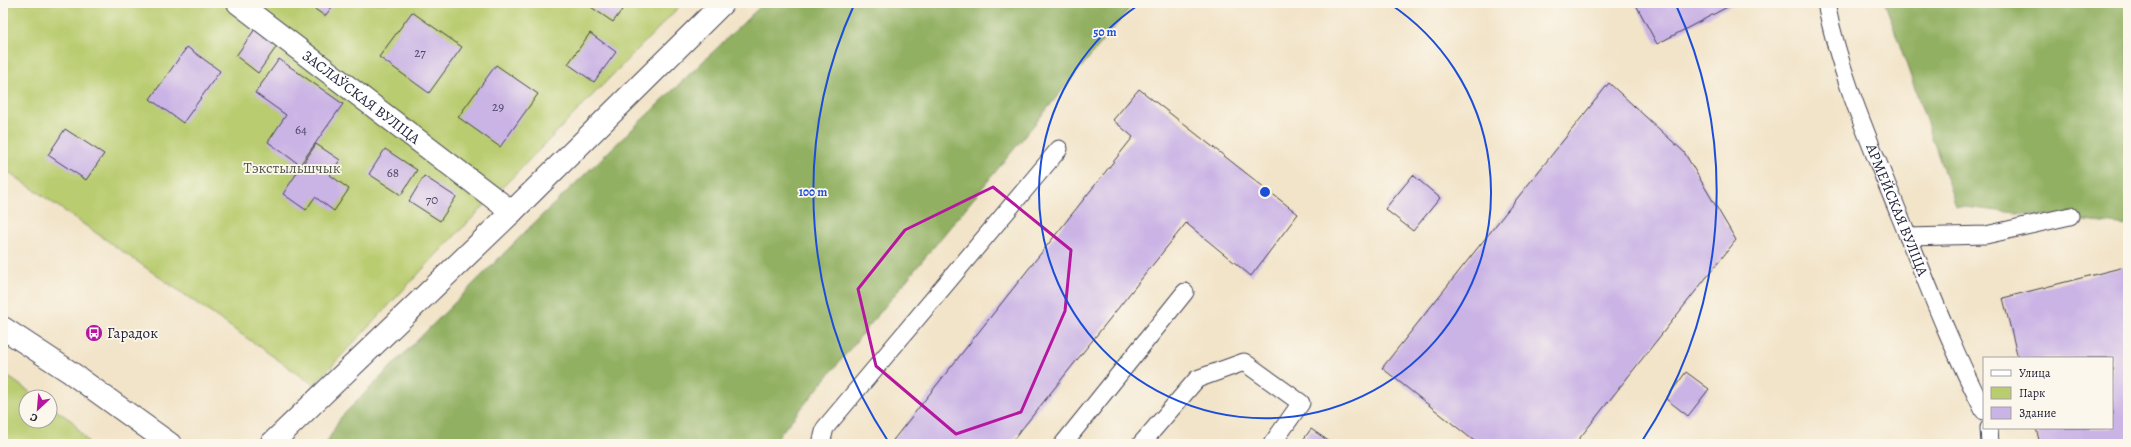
<svg xmlns="http://www.w3.org/2000/svg" width="2131" height="447" font-family="Alegreya,serif">
<style>
.green{fill:#b9cc70;stroke:#6e7756}
.forest{fill:#92b062;stroke:#5a694e}
.building{fill:#cab3e5}
.lines{fill:none;stroke-linecap:round;stroke-linejoin:round}
.service-casing{stroke:#413f50;stroke-width:19}
.minor-casing{stroke:#413f50;stroke-width:24}
.secondary-casing{stroke:#413f50;stroke-width:24}
.service{stroke:#fff;stroke-width:17}
.minor{stroke:#fff;stroke-width:22}
.secondary{stroke:#fff;stroke-width:22}
.marked{fill:none;stroke:#b5179e;stroke-width:3;stroke-linejoin:round}
.ring{fill:none;stroke:#1d4ed8;stroke-width:2}
.labels{text-anchor:middle;stroke-width:3.5;stroke-linejoin:round;paint-order:stroke}
.number-label{font-size:13px;fill:#4c4666}
.street-label{font-size:15px;fill:#22223b;stroke:#fbf7ec}
.park-label{font-size:15px;fill:#4f554b;stroke:#fbf7ec}
.poi-label{font-size:15px;fill:#22223b;stroke:#fbf7ec;text-anchor:start}
.centre{fill:#1d4ed8;stroke:#fbf7ec;stroke-width:2}
.ring-label{font-size:12px;text-anchor:middle;font-weight:bold;fill:#1d4ed8;stroke:#fbf7ec;stroke-width:3.5;stroke-linejoin:round;paint-order:stroke}
</style>
<rect width="100%" height="100%" fill="#fbf7ec"/>
<filter id="ink" filterUnits="userSpaceOnUse"><feTurbulence type="fractalNoise" baseFrequency=".025" numOctaves="2"/><feDisplacementMap in="SourceGraphic" scale="8" xChannelSelector="R" yChannelSelector="G"/><feConvolveMatrix kernelMatrix="1 2 1 2 8 2 1 2 1" color-interpolation-filters="sRGB"/></filter>
<filter id="wash" filterUnits="userSpaceOnUse"><feTurbulence type="fractalNoise" baseFrequency=".012" numOctaves="4" result="noise"/><feDisplacementMap in="SourceGraphic" scale="16" xChannelSelector="R" yChannelSelector="G"/><feGaussianBlur stdDeviation="0.9" result="paint"/><feColorMatrix in="noise" values="0 0 0 0 0 0 0 0 0 0 0 0 0 0 0 0 0 1.4 0 .05"/><feComposite in="paint" operator="in"/></filter>
<g filter="url(#wash)">
<rect width="100%" height="100%" fill="#f2e4c9"/>
<g class="green">
<path d="M3,3h680l-246,251 -123,131 -311,-217z"/>
<path d="M3,373l34,24h-11v24h24v-15l22,15 17,23h-86z"/>
</g>
<g class="forest">
<path d="M764,3h370l-362,441h-446l15,-27 192,-193z"/>
<path d="M1885,3h243v223l-172,-20z"/>
</g>
<g id="blocks">
<g class="building">
<path d="M306,3h29l-10,13z"/>
<path d="M585,3h42l-14,19z"/>
<path d="M1635,3h100l-78,41z"/>
<path d="M412,12l50,35 -33,46 -50,-36z"/>
<path d="M255,29l22,17 -19,27 -22,-17z"/>
<path d="M590,33l26,19 -22,30 -26,-18z"/>
<path d="M187,47l33,24 -37,52 -33,-24z"/>
<path d="M279,59l64,45 -43,61 -32,-23 18,-27 -31,-22z"/>
<path d="M496,65l42,29 -38,53 -42,-30z"/>
<path d="M1609,83l75,69 52,88 -161,204h-97l-96,-76z"/>
<path d="M1139,89l159,125 -47,62 -65,-53 -176,221h-120l243,-307 -20,-17z"/>
<path d="M65,129l39,25 -18,26 -38,-25z"/>
<path d="M316,144l24,16 -10,15 19,14 -15,22 -19,-14 -9,13 -23,-16z"/>
<path d="M385,149l32,21 -16,25 -32,-21z"/>
<path d="M1413,175l27,23 -27,33 -28,-22z"/>
<path d="M424,176l32,21 -16,24 -31,-20z"/>
<path d="M2128,266v178h-88l-4,-16h76v-70h-94l-15,-60z"/>
<path d="M1686,372l23,17 -21,27 -22,-17z"/>
<path d="M1311,429l22,15h-33z"/>
</g>
</g>
</g>
<g filter="url(#ink)">
<use href="#blocks" fill-opacity="0" stroke="#413f50" stroke-width="1"/>
<g class="lines">
<defs>
<g id="service">
<path id="s1" d="M1826,3c14,73 45,142 73,211 27,66 52,133 85,197"/>
<path d="M1908,237l78,-2 84,-19"/>
<path d="M1989,428l1,16"/>
<path d="M821,444l4,-16 234,-279"/>
<path d="M1063,444l122,-152"/>
<path d="M1141,444l56,-65 47,-17 57,41 -29,41"/>
</g>
<g id="minor">
<path id="s2" d="M238,3l274,209"/>
<path d="M271,444l241,-232 211,-209"/>
</g>
<path id="secondary" d="M3,328l67,44 100,72"/>
</defs>
<use href="#service" class="service-casing"/>
<use href="#minor" class="minor-casing"/>
<use href="#secondary" class="secondary-casing"/>
<use href="#service" class="service"/>
<use href="#minor" class="minor"/>
<use href="#secondary" class="secondary"/>
</g>
</g>
<path class="marked" d="M993,187l78,63 -6,61 -44,101 -65,22 -80,-68 -18,-77 47,-59z"/>
<g class="ring">
<path d="M1390 4A226 226 0 1 1 1140 4"/>
<path d="M888 441A452 452 0 0 1 854 5M1676 5A452 452 0 0 1 1642 441"/>
</g>
<defs>
<symbol id="bus-disc" viewBox="-11 -11 22 22"><circle r="9.5" fill="#b5179e" stroke="#fbf7ec"/><path d="M-5-6H5V4H4V6H2V4H-2V6H-4V4H-5ZM-3.5-4V0h7V-4ZM-3.5 1.2v1.5H-2V1.2ZM2 1.2v1.5H3.5V1.2Z" fill="#fff"/></symbol>
</defs>
<g fill-rule="evenodd">
<use href="#bus-disc" x="84" y="323" width="20" height="20"/>
</g>
<g class="labels">
<g class="number-label">
<text x="420" y="57">27</text>
<text x="498" y="111">29</text>
<text x="301" y="134">64</text>
<text x="393" y="177">68</text>
<text x="432" y="204">70</text>
</g>
<g class="street-label">
<text dy="5" stroke="none"><textPath href="#s2" startOffset="155">ЗАСЛАЎСКАЯ ВУЛІЦА</textPath></text>
<text dy="5" stroke="none"><textPath href="#s1" startOffset="219">АРМЕЙСКАЯ ВУЛІЦА</textPath></text>
</g>
<g class="park-label">
<text x="292" y="173">Тэкстыльшчык</text>
</g>
<g class="poi-label">
<text x="107" y="338">Гарадок</text>
</g>
</g>
<circle cx="1265" cy="192" r="6" class="centre"/>
<g class="ring-label">
<text x="1105" y="36">50 m</text>
<text x="813" y="196">100 m</text>
</g>
<rect width="2131" height="447" fill="none" stroke="#fbf7ec" stroke-width="16"/>
<rect x="1983" y="357" width="130" height="72" fill="#fbf7ec" stroke="#a4a2a5"/>
<rect x="1991" y="370" width="20" height="6" fill="#ffffff" stroke="#a4a2a5"/>
<text x="2019" y="377" font-size="12" fill="#22223b">Улица</text>
<rect x="1991" y="387" width="20" height="12" fill="#b9cc70" stroke="#a4a2a5"/>
<text x="2019" y="397" font-size="12" fill="#22223b">Парк</text>
<rect x="1991" y="407" width="20" height="12" fill="#cab3e5" stroke="#a4a2a5"/>
<text x="2019" y="417" font-size="12" fill="#22223b">Здание</text>
<g transform="translate(38 409) rotate(206)"><circle r="19" fill="#fbf7ec" stroke="#a4a2a5"/>
<path d="M0-3L7 15L0 10L-7 15Z" fill="#b5179e"/>
<text y="-6" font-size="11" font-weight="bold" text-anchor="middle" fill="#22223b">С</text>
</g>
</svg>
